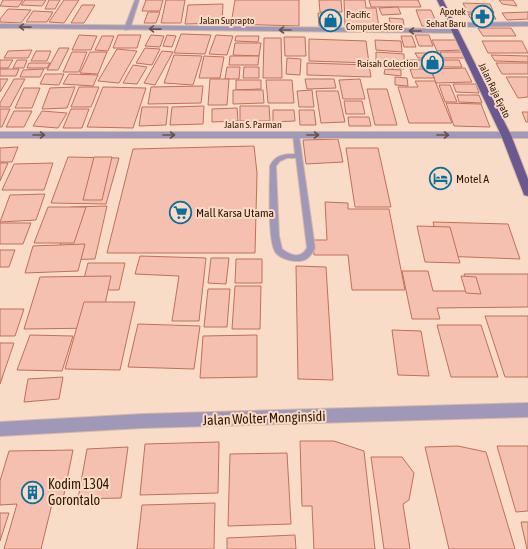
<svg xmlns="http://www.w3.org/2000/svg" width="528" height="549" font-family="'Asap Condensed',sans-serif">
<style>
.building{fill:#f6c0b0;stroke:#bf705a}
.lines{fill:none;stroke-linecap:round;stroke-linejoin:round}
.lane-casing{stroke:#d5b9a5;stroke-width:2}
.street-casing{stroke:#d5b9a5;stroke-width:2}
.primary-casing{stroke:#d5b9a5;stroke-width:2}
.lane{fill:#a098b8;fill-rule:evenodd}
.street{fill:#a098b8;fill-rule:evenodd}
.primary{fill:#6a5991;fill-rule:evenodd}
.oneway{stroke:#635154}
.labels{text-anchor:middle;stroke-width:4;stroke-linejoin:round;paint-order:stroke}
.far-poi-label{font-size:10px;fill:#311703;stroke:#f9dcc8;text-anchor:end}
.far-street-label{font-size:10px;fill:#311703;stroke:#f9dcc8}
.poi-label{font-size:12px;fill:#311703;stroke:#f9dcc8;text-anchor:start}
.near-street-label{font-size:14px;fill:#311703;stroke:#f9dcc8}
.near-poi-label{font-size:14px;fill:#311703;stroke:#f9dcc8;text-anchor:start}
</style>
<rect width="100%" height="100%" fill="#f9dcc8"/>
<g class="building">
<path d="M3,0h20l-5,7 -18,-1z"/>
<path d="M25,0h21l-4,6 -21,-1z"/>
<path d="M49,0h11l-5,9h-10z"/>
<path d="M64,0h15l-15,23 -15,-1z"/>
<path d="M146,0h17l-3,11h-18z"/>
<path d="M166,0h19l-4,23h-20z"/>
<path d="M235,0h64v26l-68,-2z"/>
<path d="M319,0h22l1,12h-22z"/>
<path d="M344,0h21l1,8h10l3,19 -34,-1z"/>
<path d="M369,0h49l3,7h-50z"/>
<path d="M499,0h14l4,6 -15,-2z"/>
<path d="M463,3l27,1 4,9 -27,-1z"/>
<path d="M223,4l-1,19 -37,1 3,-19z"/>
<path d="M82,5h13l-11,18h-13z"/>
<path d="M398,7l3,7 -19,1 -3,-7z"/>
<path d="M8,9l23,1 -10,13 -21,-1v-3z"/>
<path d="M416,10h15l7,16h-16z"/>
<path d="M33,11l20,1 -6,10h-21z"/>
<path d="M148,12h12l-4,11h-12z"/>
<path d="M528,12v7l-21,1 -5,-7z"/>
<path d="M318,13l22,1 1,12h-22z"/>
<path d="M468,14h25l3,5h-25z"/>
<path d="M389,18l14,1 1,6h-13z"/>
<path d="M478,28h33l5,8h-33z"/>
<path d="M181,34l30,1 -6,19 -31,-1z"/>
<path d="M79,35l18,1 -6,14h-19z"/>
<path d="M118,35h23l-4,13h-24z"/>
<path d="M151,35l13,1 -4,11 -15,-1z"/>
<path d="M167,35l9,1 -4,11 -9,-1z"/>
<path d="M216,35l17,1 -6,19 -18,-1z"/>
<path d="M415,35h14l4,11h-14z"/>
<path d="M102,36h12l-6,15 -13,-1z"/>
<path d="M236,36h23l-1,6 -23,-1z"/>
<path d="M401,36h11l4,11h-12z"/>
<path d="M284,37h21l1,19h-21z"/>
<path d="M264,38h17l1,40h-19z"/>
<path d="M309,39l57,2 3,22 -60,-2z"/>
<path d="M375,40l26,1 1,11 -26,-2z"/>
<path d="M432,40h25l5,10 -25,1z"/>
<path d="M482,41h40l6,12h-40z"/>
<path d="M235,43h26l-2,13 -26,-1z"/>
<path d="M59,48h10l-11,22h-11z"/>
<path d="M145,48l15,1 -8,16 -16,-2z"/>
<path d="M117,49l20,2 -18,32 -21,-2z"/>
<path d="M32,50l-4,8h-24l4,-7z"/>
<path d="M36,51h15l-4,10h-16z"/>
<path d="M162,51l11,1 -18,33 -11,-2z"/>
<path d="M72,52h15l-8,20h-16z"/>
<path d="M90,52h17l-9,22 -18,-1z"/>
<path d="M376,52l28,2v15l-28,-2z"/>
<path d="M440,52h22l3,6h-23z"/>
<path d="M415,53h23l2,5h-22z"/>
<path d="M174,55l28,1 -9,29 -29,-2z"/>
<path d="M491,55l37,1v6l-33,-1z"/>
<path d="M204,56l20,1 -4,21h-21z"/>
<path d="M230,56h29l-1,9h-29z"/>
<path d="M287,58l14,1 -1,16 -14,-1z"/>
<path d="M0,60h13l-5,8h-8z"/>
<path d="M17,60h10l-3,8h-11z"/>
<path d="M405,60h54l3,7h-55z"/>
<path d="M29,63h21l-3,5h-20z"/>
<path d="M307,63l62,2 2,12 -64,-2z"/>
<path d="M496,63h32v11h-26z"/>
<path d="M133,65l14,2 -10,17 -14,-1z"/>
<path d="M227,67h13l-1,12h-14z"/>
<path d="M244,67h15v11h-16z"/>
<path d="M465,68l7,14 -36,1 -5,-14z"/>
<path d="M0,69h19l-3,7h-16z"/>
<path d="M44,69l-4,8h-20l3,-7z"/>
<path d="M385,69l16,1v6l-17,-2z"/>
<path d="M410,69h20l4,9h-21z"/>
<path d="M45,74h19l-5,11 -19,-1z"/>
<path d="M69,74l29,1 -5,11 -30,-2z"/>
<path d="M395,77l12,1 1,8 -13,-1z"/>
<path d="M506,77h22v20l-10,1z"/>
<path d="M0,79h8l-8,13z"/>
<path d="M14,79h11l-15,28h-10v-4z"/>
<path d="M210,79h19l-2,26h-19z"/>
<path d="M305,79h29l2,9 -29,1z"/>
<path d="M360,79l5,20h-22l-4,-19z"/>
<path d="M236,80h25v9l-25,1z"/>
<path d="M266,80h26l2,23h-26z"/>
<path d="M415,81h20l17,42h-43l-11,-36h20z"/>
<path d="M453,84h23l3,9 -23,-1z"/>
<path d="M439,85h11l7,17h-12z"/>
<path d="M203,86l-2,17 -53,1 3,-17z"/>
<path d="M75,87l-8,21 -25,1 8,-21z"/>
<path d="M79,87h20l-8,20h-20z"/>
<path d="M103,87l43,1 -13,40 -46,-1z"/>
<path d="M24,88h16l-8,20h-17z"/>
<path d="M367,89h20l10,36h-22z"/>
<path d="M233,90h30l1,13 -31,1z"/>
<path d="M312,90l2,17h-15l-2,-16z"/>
<path d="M316,91h22l7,31 -24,1z"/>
<path d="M457,95h22l3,8 -23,-1z"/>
<path d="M344,101h18l3,13h-19z"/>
<path d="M446,103l35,1 9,23 -36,-1z"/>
<path d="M204,106l-1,18 -33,1 2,-18z"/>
<path d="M240,106h29l1,15h-30z"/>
<path d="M142,107h26l-2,18 -27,1z"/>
<path d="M237,108l1,13 -26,1v-13z"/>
<path d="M0,109h10l-8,18h-2z"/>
<path d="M71,109h18l-7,19h-19z"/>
<path d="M273,110h21l1,11 -22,1z"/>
<path d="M299,110h15l2,15h-16z"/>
<path d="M14,111h18l-8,16h-18z"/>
<path d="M42,111l25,2 -9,15 -25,-2z"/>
<path d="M522,112h6v10h-2z"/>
<path d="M348,117h21l2,9h-22z"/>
<path d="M338,139l5,23 -37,2 -3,-24z"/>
<path d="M254,146l3,27 -2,80h-148l26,-104z"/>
<path d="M18,147l-6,15h-12v-14z"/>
<path d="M346,148h32l13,59h-36z"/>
<path d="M68,157l51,1 -13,46 -55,-1z"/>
<path d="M94,157h18l-10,43h-19z"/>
<path d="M0,163h8l-8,18z"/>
<path d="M53,163l-9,27h-42l12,-26z"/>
<path d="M45,194l-9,26 -36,2 10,-27z"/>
<path d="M325,202l23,1v6h41l16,81h-53l-4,-35h-34l-1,-15h14z"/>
<path d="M107,206l-12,53 -39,1 15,-53z"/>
<path d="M48,207h38l-12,36h-40z"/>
<path d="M433,222l75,2 12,35 -79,-3z"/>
<path d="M0,223h31l-8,21h-23z"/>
<path d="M417,226l33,1 10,36 -35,-1z"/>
<path d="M85,244l-7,27 -53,2 8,-27z"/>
<path d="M0,250h15l-6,17h-9z"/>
<path d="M140,256l66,2 -7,63h-27l7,-45 -44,-2z"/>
<path d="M211,258h18l-3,26 -18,-1z"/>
<path d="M236,259h26v24h-27z"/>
<path d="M88,263h37l-6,27h-38z"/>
<path d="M296,266l30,1 7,113 -35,-1z"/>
<path d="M402,271h26l5,20h36l-5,-17h64v33l-91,1 3,11h-28z"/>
<path d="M111,276l-11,52 -76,1 16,-52z"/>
<path d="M461,276l15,1 5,17 -15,-1z"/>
<path d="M235,286h26l-1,43h-28z"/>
<path d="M208,289h22l-3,38h-23z"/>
<path d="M84,302h51l-15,68 -55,-1z"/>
<path d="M0,309h24l-9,27h-15z"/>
<path d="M485,316h43v61h-23z"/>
<path d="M138,324l62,2 -6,43 -66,-2z"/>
<path d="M437,325h44l17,52h-47z"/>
<path d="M392,330l29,1 8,45 -31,-1z"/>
<path d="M30,335l43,1 -11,35 -45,-1z"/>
<path d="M257,335v42l-57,1 3,-42z"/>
<path d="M0,343h14l-14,41z"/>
<path d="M63,377l-4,22 -35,3 4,-23z"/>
<path d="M300,441h34l30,10 11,98h-61l-2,-43h-10z"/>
<path d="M219,442l-1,51 -78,2 5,-51z"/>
<path d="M458,446l28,6 29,97h-66l-24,-102z"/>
<path d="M497,446h31v65l-12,1z"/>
<path d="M128,447l-7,51 -43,1 9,-50z"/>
<path d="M73,450l-11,54h-10l-11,45h-37l13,-45 -17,1v-24l9,-30z"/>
<path d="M287,453l4,71 -63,2 2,-72z"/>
<path d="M371,457h31l12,16 -5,27 -6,4 7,45h-26z"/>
<path d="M215,503l-1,46h-77l5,-44z"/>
<path d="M0,513h9l-9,28z"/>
<path d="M521,522h7v27h-1z"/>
<path d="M295,535l1,14h-69v-11z"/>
</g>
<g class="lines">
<defs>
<g id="lane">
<path d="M135,0h4l-9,29 -5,1 -1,-1z"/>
<path d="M296,133l3,2 16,113c-4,8 -9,14 -19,13 -6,0 -16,-3 -20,-8 -9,-11 -6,-70 -6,-87 5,-11 14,-12 25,-12l-2,-19zM287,158h9l11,90c-6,11 -16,8 -25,1l-3,-13 -3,-70 4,-5z"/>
</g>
<g id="street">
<path d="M528,22v4l-77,1 -4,-2 4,-2z"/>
<path d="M0,24l454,5 4,2 -4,2 -454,-5z"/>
<rect x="0" y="132" width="528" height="6"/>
<path d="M528,403v14l-385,11 -143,8v-14l143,-8z"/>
</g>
<path id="primary" d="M437,0h6l68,135 17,44v17l-4,-1 -1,-3 -22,-57z"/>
</defs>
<use href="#lane" class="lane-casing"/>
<use href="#street" class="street-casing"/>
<use href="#primary" class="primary-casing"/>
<use href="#lane" class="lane"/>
<use href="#street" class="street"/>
<use href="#primary" class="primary"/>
</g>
<defs><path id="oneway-shaft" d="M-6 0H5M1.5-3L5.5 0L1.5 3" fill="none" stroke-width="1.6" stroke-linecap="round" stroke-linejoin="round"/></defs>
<g class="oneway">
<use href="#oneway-shaft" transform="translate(25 27) rotate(-179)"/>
<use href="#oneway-shaft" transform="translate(155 29) rotate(-179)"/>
<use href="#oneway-shaft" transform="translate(285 30) rotate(-180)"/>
<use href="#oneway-shaft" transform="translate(415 31) rotate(-180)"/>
<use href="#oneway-shaft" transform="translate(39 135)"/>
<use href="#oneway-shaft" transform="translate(169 135)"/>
<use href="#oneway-shaft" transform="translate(313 135)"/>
<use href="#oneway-shaft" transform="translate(443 135)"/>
</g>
<defs>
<symbol id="pharmacy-ring" viewBox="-11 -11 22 22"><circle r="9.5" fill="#f9dcc8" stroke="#0b6e9c" stroke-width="1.5"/><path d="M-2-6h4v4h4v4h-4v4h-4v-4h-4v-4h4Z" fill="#0b6e9c"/></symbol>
<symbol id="shop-ring" viewBox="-11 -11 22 22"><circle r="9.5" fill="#f9dcc8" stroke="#0b6e9c" stroke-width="1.5"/><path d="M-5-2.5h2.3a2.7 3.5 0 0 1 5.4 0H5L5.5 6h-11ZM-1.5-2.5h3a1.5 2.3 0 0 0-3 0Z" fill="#0b6e9c"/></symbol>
<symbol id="hotel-ring" viewBox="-11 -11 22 22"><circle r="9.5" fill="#f9dcc8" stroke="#0b6e9c" stroke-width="1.5"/><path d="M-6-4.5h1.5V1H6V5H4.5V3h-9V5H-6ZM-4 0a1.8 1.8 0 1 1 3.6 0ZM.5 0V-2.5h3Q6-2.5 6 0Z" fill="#0b6e9c"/></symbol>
<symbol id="supermarket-ring" viewBox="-11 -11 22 22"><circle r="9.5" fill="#f9dcc8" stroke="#0b6e9c" stroke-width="1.5"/><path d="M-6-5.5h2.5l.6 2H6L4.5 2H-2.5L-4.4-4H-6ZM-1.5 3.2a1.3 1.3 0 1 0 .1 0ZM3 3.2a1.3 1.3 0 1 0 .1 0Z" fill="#0b6e9c"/></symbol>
<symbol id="building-ring" viewBox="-11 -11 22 22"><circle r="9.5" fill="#f9dcc8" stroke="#0b6e9c" stroke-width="1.5"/><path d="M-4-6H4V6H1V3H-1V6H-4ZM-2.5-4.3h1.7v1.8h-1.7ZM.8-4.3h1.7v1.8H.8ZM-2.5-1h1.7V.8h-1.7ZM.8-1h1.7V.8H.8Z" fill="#0b6e9c"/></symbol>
</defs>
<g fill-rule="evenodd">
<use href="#pharmacy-ring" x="470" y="4" width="25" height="25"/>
<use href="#shop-ring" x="318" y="8" width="25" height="25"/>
<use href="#shop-ring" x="420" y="50" width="25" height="25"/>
<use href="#hotel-ring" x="428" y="166" width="25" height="25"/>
<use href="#supermarket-ring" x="168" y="200" width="25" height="25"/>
<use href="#building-ring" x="20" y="480" width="25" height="25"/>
</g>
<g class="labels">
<g class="far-poi-label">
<text x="466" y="15">Apotek<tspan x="466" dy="12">Sehat Baru</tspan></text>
<text x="346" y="18" text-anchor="start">Pacific<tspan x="346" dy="12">Computer Store</tspan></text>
<text x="418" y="67">Raisah Colection</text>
</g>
<g class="far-street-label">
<text x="227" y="24">Jalan Suprapto</text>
<text transform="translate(495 90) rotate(64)" y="4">Jalan Raja Eyato</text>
<text x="253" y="128">Jalan S. Parman</text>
</g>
<g class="poi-label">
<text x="456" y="183">Motel A</text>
<text x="196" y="217">Mall Karsa Utama</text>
</g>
<g class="near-street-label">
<text transform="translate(264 418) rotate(-2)" y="5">Jalan Wolter Monginsidi</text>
</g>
<g class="near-poi-label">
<text x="48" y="489">Kodim 1304<tspan x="48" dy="16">Gorontalo</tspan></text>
</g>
</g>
</svg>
